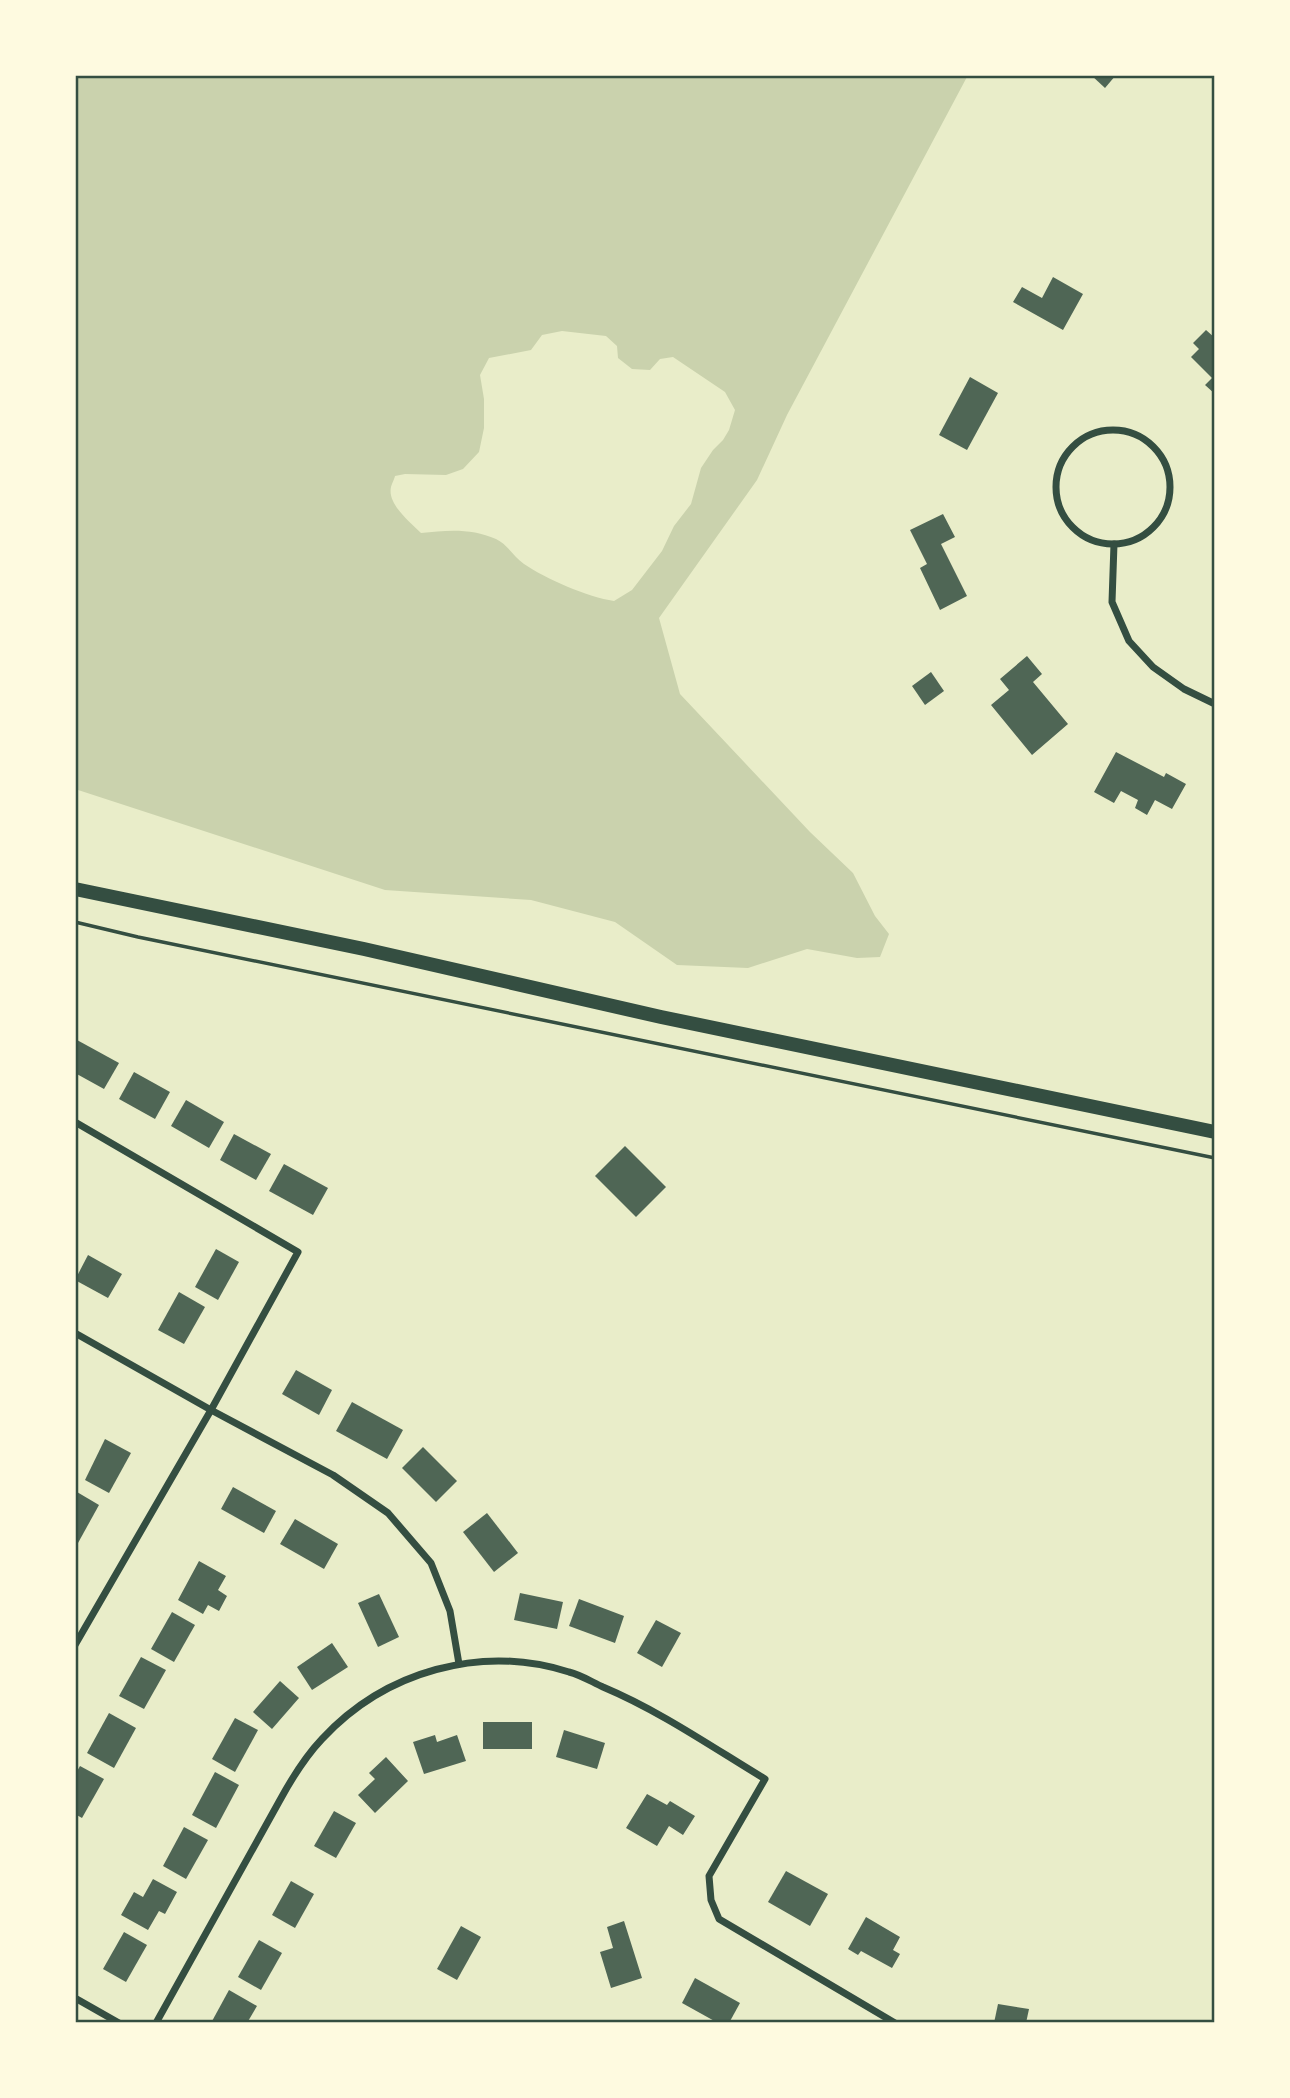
<svg xmlns="http://www.w3.org/2000/svg" width="1290" height="2098" font-family="Bitter,serif">
<style>
.green{fill:#cad2ad;fill-rule:evenodd}
.building{fill:#4f6655}
.lines{fill:none;stroke-linecap:round;stroke-linejoin:round}
.path{stroke:#344e41;stroke-width:3.5}
.minor{stroke:#344e41;stroke-width:7}
.secondary{stroke:#344e41;stroke-width:14}
.neatline{fill:none;stroke:#344e41;stroke-width:2.5}
</style>
<rect width="100%" height="100%" fill="#e9edc9"/>
<path class="green" d="M75,75h893l-181,340 -30,65 -98,138 21,76 130,138 43,41 22,43 14,18 -9,23 -23,1 -50,-9 -59,19 -71,-3 -62,-43 -84,-22 -146,-10 -310,-101zM562,331l44,5 11,10 1,12 14,11 18,1 10,-11 13,-2 52,35 10,18 -6,20 -6,10 -10,10 -12,18 -10,36 -17,22 -12,25 -30,39 -18,11c-26,-4 -68,-22 -90,-37 -10,-7 -17,-20 -28,-25 -24,-11 -49,-9 -75,-6 -11,-11 -34,-29 -30,-46 0,-1 4,-10 4,-11l10,-2 41,1 17,-6 16,-17 5,-24v-29l-4,-24 9,-17 42,-8 11,-15z"/>
<g class="building">
<path d="M1091,75h25l-11,13z"/>
<path d="M1053,277l30,17 -20,36 -50,-28 9,-15 20,11z"/>
<path d="M1206,330l9,8v56l-10,-9 7,-7 -21,-21 8,-8 -6,-6z"/>
<path d="M970,377l28,16 -31,57 -28,-15z"/>
<path d="M943,514l12,23 -14,7 26,52 -27,14 -20,-42 7,-4 -17,-34z"/>
<path d="M1027,656l15,18 -9,8 35,42 -36,31 -41,-50 18,-15 -9,-11z"/>
<path d="M931,672l13,19 -19,14 -13,-19z"/>
<path d="M1116,752l48,25 2,-4 20,11 -14,25 -17,-9 -8,15 -12,-7 3,-8 -17,-9 -7,12 -20,-11z"/>
<path d="M77,1040l42,23 -15,26 -29,-16v-30z"/>
<path d="M134,1072l36,20 -15,27 -36,-20z"/>
<path d="M186,1100l38,22 -15,26 -38,-22z"/>
<path d="M234,1134l37,20 -15,26 -36,-20z"/>
<path d="M625,1146l41,41 -30,30 -41,-41z"/>
<path d="M284,1164l44,24 -15,27 -44,-24z"/>
<path d="M216,1249l23,13 -21,38 -23,-13z"/>
<path d="M88,1255l34,19 -14,24 -33,-18z"/>
<path d="M179,1292l26,15 -21,37 -26,-14z"/>
<path d="M296,1370l36,20 -13,25 -37,-21z"/>
<path d="M352,1402l51,28 -16,29 -51,-28z"/>
<path d="M105,1439l26,14 -22,40 -24,-13z"/>
<path d="M423,1447l34,34 -21,21 -34,-34z"/>
<path d="M233,1487l43,24 -12,22 -43,-24z"/>
<path d="M77,1492l22,13 -21,38 -3,-2z"/>
<path d="M487,1513l31,40 -24,19 -31,-40z"/>
<path d="M295,1519l43,25 -14,25 -44,-25z"/>
<path d="M199,1561l27,15 -8,14 9,6 -8,15 -11,-6 -5,9 -25,-14z"/>
<path d="M520,1593l43,9 -6,27 -43,-9z"/>
<path d="M379,1594l20,43 -21,10 -20,-44z"/>
<path d="M579,1599l45,17 -9,27 -46,-17z"/>
<path d="M172,1612l23,13 -21,37 -23,-13z"/>
<path d="M656,1620l25,13 -19,34 -25,-14z"/>
<path d="M332,1643l16,24 -36,23 -15,-23z"/>
<path d="M141,1657l25,13 -22,39 -25,-13z"/>
<path d="M280,1681l19,17 -27,31 -19,-17z"/>
<path d="M109,1713l27,15 -22,40 -27,-15z"/>
<path d="M235,1718l23,12 -23,42 -23,-13z"/>
<rect x="483" y="1722" width="49" height="27"/>
<path d="M564,1730l41,13 -8,26 -41,-12z"/>
<path d="M435,1735l2,7 20,-7 9,26 -42,13 -11,-32z"/>
<path d="M386,1757l22,24 -33,32 -17,-18 17,-16 -6,-6z"/>
<path d="M80,1766l24,13 -22,39 -7,-4v-39z"/>
<path d="M215,1772l24,13 -23,43 -24,-13z"/>
<path d="M647,1794l20,11 3,-4 25,15 -12,19 -14,-9 -12,20 -31,-18z"/>
<path d="M334,1811l22,12 -20,35 -22,-12z"/>
<path d="M184,1827l24,13 -22,39 -23,-13z"/>
<path d="M786,1871l42,23 -18,32 -42,-24z"/>
<path d="M153,1879l24,13 -12,22 -6,-3 -11,19 -27,-15 13,-23 9,5z"/>
<path d="M291,1881l23,13 -19,34 -23,-13z"/>
<path d="M866,1917l34,20 -7,13 7,4 -8,14 -31,-17 -3,4 -10,-6z"/>
<path d="M624,1921l18,57 -31,10 -11,-36 13,-4 -6,-21z"/>
<path d="M461,1926l20,11 -24,43 -20,-11z"/>
<path d="M124,1932l23,13 -21,37 -23,-13z"/>
<path d="M259,1940l23,13 -21,37 -23,-13z"/>
<path d="M695,1978l45,25 -11,20h-11l-36,-20z"/>
<path d="M229,1990l28,16 -10,17h-36z"/>
<path d="M998,2004l31,5 -3,14h-32z"/>
</g>
<g class="lines">
<path class="path" d="M75,922l63,15 1077,221"/>
<g class="minor">
<circle cx="1113" cy="487" r="57"/>
<path d="M1114,544l-2,58 17,39 24,26 31,22 31,15"/>
<path d="M75,1122l223,130 -87,158 -136,235"/>
<path d="M75,1333l136,77 122,65 55,38 43,50 19,48 9,53"/>
<path d="M75,1998l44,25"/>
<path d="M156,2023l124,-223c12,-22 25,-43 42,-61 63,-68 159,-95 247,-67 12,3 23,10 34,15 57,24 109,60 162,92l-56,97 2,24 8,19 176,104"/>
</g>
<path class="secondary" d="M75,889l289,60 297,68 554,115"/>
</g>
<rect width="1290" height="2098" fill="none" stroke="#fefae0" stroke-width="154"/>
<rect x="77" y="77" width="1136" height="1944" class="neatline"/>
</svg>
